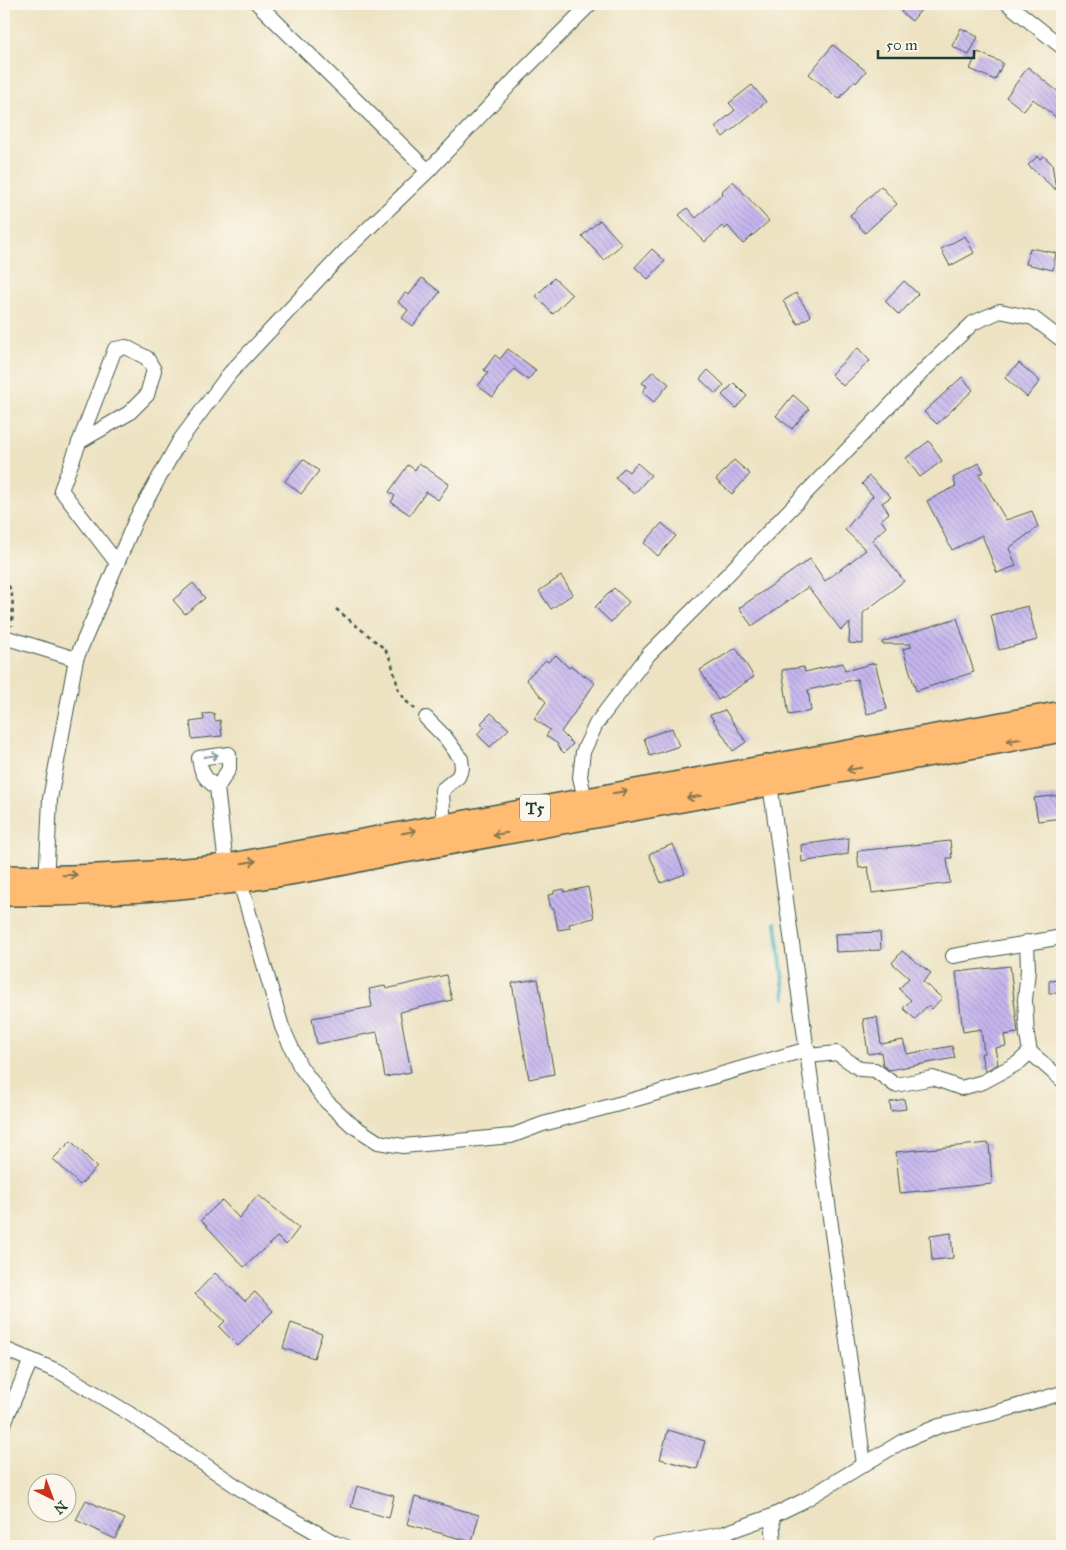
<svg xmlns="http://www.w3.org/2000/svg" width="1066" height="1550" font-family="'IM FELL Great Primer',serif">
<style>
.lines{fill:none;stroke-linecap:round;stroke-linejoin:round}
.stream{stroke:#43b3bb;stroke-width:4}
.building{fill:url(#building-back-hatch)}
.minor-casing{stroke:#3e5649;stroke-width:16}
.highway-casing{stroke:#3e5649;stroke-width:24}
.path{stroke:#3e5649;stroke-width:2.5;stroke-dasharray:4 4;stroke-linecap:butt}
.minor{stroke:#fff;stroke-width:14}
.highway{stroke:#ffbb71;stroke-width:21}
.oneway{stroke:#84764f}
.oneway2{stroke:#8f9e9a}
.labels{text-anchor:middle;stroke-width:4;stroke-linejoin:round;paint-order:stroke}
.shield{fill:#fbf7ec;stroke:#61756b;stroke-width:1}
.shield-label{font-size:16px;font-weight:bold;fill:#1f3d34}
</style>
<defs>
<pattern id="building-back-hatch" width="6" height="6" patternUnits="userSpaceOnUse" patternTransform="scale(1.25)"><rect width="6" height="6" fill="#c6b6ef"/><path d="M-1 5l2 2M0 0l6 6M5-1l2 2" fill="none" stroke="#a095c2"/></pattern>
</defs>
<rect width="100%" height="100%" fill="#fbf7ec"/>
<filter id="ink" filterUnits="userSpaceOnUse"><feTurbulence type="fractalNoise" baseFrequency=".02" numOctaves="2"/><feDisplacementMap in="SourceGraphic" scale="10" xChannelSelector="R" yChannelSelector="G"/><feConvolveMatrix kernelMatrix="1 2 1 2 8 2 1 2 1" color-interpolation-filters="sRGB"/></filter>
<filter id="wash" filterUnits="userSpaceOnUse"><feTurbulence type="fractalNoise" baseFrequency=".0096" numOctaves="4" result="noise"/><feDisplacementMap in="SourceGraphic" scale="20" xChannelSelector="R" yChannelSelector="G"/><feGaussianBlur stdDeviation="1.12" result="paint"/><feColorMatrix in="noise" values="0 0 0 0 0 0 0 0 0 0 0 0 0 0 0 0 0 1.4 0 .05"/><feComposite in="paint" operator="in"/></filter>
<g filter="url(#wash)">
<rect width="100%" height="100%" fill="#ede3c3"/>
<g class="lines">
<path class="stream" d="M776,923l9,75"/>
</g>
<g id="blocks">
<g class="building">
<path d="M907,4h19l-14,17 -11,-9z"/>
<path d="M961,28l17,9 -9,18 -17,-9z"/>
<path d="M833,45l33,26 -10,12 -2,-2 -15,18 -30,-25z"/>
<path d="M978,52l25,11 -8,17 -25,-11z"/>
<path d="M1028,67l34,28v27l-29,-23 -9,12 -18,-14z"/>
<path d="M752,85l14,17 -43,35 -8,-10 20,-17 -6,-7z"/>
<path d="M1038,156l2,3 4,-3 8,8 4,26 -28,-25z"/>
<path d="M733,181l36,40 -26,23 -15,-18 -3,3 -3,-3 -17,16 -26,-27 8,-7 9,10 27,-25 -1,-2z"/>
<path d="M881,186l16,18 -32,29 -15,-18z"/>
<path d="M600,220l22,24 -18,16 -22,-24z"/>
<path d="M965,236l9,17 -24,13 -9,-17z"/>
<path d="M1030,248l26,5 -3,17 -27,-6z"/>
<path d="M652,249l13,12 -17,18 -13,-12z"/>
<path d="M422,278l18,14 -27,34 -11,-8 6,-8 -10,-8 7,-9 4,2z"/>
<path d="M554,278l18,17 -19,19 -17,-18z"/>
<path d="M904,281l14,13 -19,21 -14,-14z"/>
<path d="M796,293l15,23 -13,8 -15,-23z"/>
<path d="M858,348l12,13 -27,25 -12,-12z"/>
<path d="M508,349l28,21 -8,10 -14,-11 -21,28 -15,-11 10,-13 -4,-3 11,-15 5,4z"/>
<path d="M1019,363l21,18 -13,16 -22,-19z"/>
<path d="M708,370l16,15 -8,9 -16,-15z"/>
<path d="M653,371l16,13 -15,18 -12,-10 5,-6 -5,-3z"/>
<path d="M962,377l11,13 -36,34 -13,-12z"/>
<path d="M734,383l13,13 -11,12 -14,-13z"/>
<path d="M793,395l16,14 -17,20 -16,-13z"/>
<path d="M929,441l13,20 -22,16 -14,-19z"/>
<path d="M303,459l16,12 -18,23 -16,-13z"/>
<path d="M734,460l16,14 -18,20 -16,-14z"/>
<path d="M419,463l30,21 -11,16 -12,-8 -16,23 -19,-13 4,-6 -6,-4 19,-27 7,5z"/>
<path d="M637,463l14,12 -17,19 -19,-16 9,-10 5,4z"/>
<path d="M979,463l5,9 -5,2 27,46 26,-9 6,16 -29,21 7,18 -19,7 -15,-38 -30,15 -25,-49 29,-15 -3,-8z"/>
<path d="M869,476l22,21 -9,6 7,10 -8,7 5,7 -14,13 32,41 -41,32v31l-14,-1 1,-20 -9,7 -33,-43 -56,39 -13,-18 71,-49 15,22 41,-31 -21,-20 28,-34 -11,-12z"/>
<path d="M662,523l14,13 -18,20 -14,-13z"/>
<path d="M561,576l12,18 -22,15 -12,-18z"/>
<path d="M193,583l12,15 -20,16 -12,-14z"/>
<path d="M614,588l15,14 -18,20 -16,-15z"/>
<path d="M1028,606l9,34 -38,10 -8,-35z"/>
<path d="M957,618l17,54 -58,19 -13,-42 8,-2v-3h-29v-2z"/>
<path d="M736,648l18,29 -36,23 -18,-30z"/>
<path d="M556,655l13,13 2,-2 24,17 -34,49 12,12 -9,9 -7,-7 1,-2 -12,-8 4,-6 -16,-11 12,-17 -20,-23 20,-19 2,2z"/>
<path d="M843,663l2,8 30,-8 12,46 -20,5 -10,-35 -49,11 3,21 -22,4 -7,-45 22,-3 1,5z"/>
<path d="M725,710l21,32 -13,9 -23,-36z"/>
<path d="M214,713l1,8 5,-1 2,16 -30,3 -2,-17 14,-2 -1,-6z"/>
<path d="M491,713l18,16 -19,18 -13,-13 8,-7 -4,-4z"/>
<path d="M672,728l7,18 -29,10 -6,-18z"/>
<path d="M1062,795v23l-24,3 -4,-23z"/>
<path d="M849,838l-1,16 -46,8 -1,-17z"/>
<path d="M950,841l2,17h-5l3,25 -78,10 -4,-26 -9,1 -2,-17z"/>
<path d="M673,844l12,30 -24,9 -12,-29z"/>
<path d="M588,887l6,31 -25,6 1,4 -12,2 -4,-21h-3l-3,-14 6,-1v-3l10,-2v3z"/>
<path d="M880,932l1,18 -45,2 -1,-18z"/>
<path d="M902,951l29,22 -8,9 19,16 -10,11 -4,-4 -13,14 -12,-11 8,-8 -12,-11 10,-11 -17,-15z"/>
<path d="M1010,966l8,67 -14,2 2,11 -11,2 3,16 -13,7 -4,-17 3,-1 -3,-24 -18,3 -7,-60z"/>
<path d="M446,975l6,25 -52,12 11,60 -26,5 -8,-45 -60,12 -5,-26 60,-11 -3,-18 16,-3 1,3z"/>
<path d="M538,979l16,95 -25,5 -17,-96z"/>
<path d="M1062,980v13h-13v-12z"/>
<path d="M877,1017l4,27 22,-4 4,14 45,-8 3,12 -66,12 -6,-5 -2,-13 -13,2 -5,-35z"/>
<path d="M904,1099l2,10 -15,2 -1,-9z"/>
<path d="M71,1141l26,26 -17,18 -27,-26z"/>
<path d="M989,1143l3,41 -92,9 -4,-41z"/>
<path d="M258,1195l41,33 -13,17 -9,-8 -33,30 -43,-47 21,-20 17,18z"/>
<path d="M951,1233l2,25 -21,2 -2,-24z"/>
<path d="M215,1273l30,28 10,-9 18,19 -35,35 -19,-19 6,-6 -30,-27z"/>
<path d="M291,1323l31,11 -8,24 -31,-10z"/>
<path d="M668,1430l37,11 -8,28 -37,-10z"/>
<path d="M357,1486l37,10 -5,22 -38,-11z"/>
<path d="M415,1497l64,18 -7,27 -65,-18z"/>
<path d="M86,1500l39,19 -10,20 -39,-19z"/>
</g>
</g>
</g>
<g filter="url(#ink)">
<use href="#blocks" fill-opacity="0" stroke="#3e5649" stroke-width="1"/>
<g class="lines">
<defs>
<g id="minor">
<path d="M258,4l170,167"/>
<path d="M1008,4l54,43"/>
<path d="M79,442l50,-29 18,-18 7,-25 -7,-12 -21,-11 -11,2 -54,141 56,73"/>
<path d="M4,637l72,22"/>
<path d="M426,718l19,19 16,22 1,9 -4,9 -16,13 2,43"/>
<path d="M770,784l94,680"/>
<path d="M217,788c-13,-10 -16,-15 -18,-30l30,-4v15l-12,19 9,77"/>
<path d="M585,799l-5,-22 3,-25 13,-28 53,-70 55,-55 222,-231 47,-45 27,-12 33,7 29,22"/>
<path d="M240,882l42,145 18,39 26,35 26,24 26,17 25,4 108,-10 32,-12 83,-22 182,-53"/>
<path d="M46,884l4,-85 26,-140 60,-140 44,-79 50,-67 116,-123 82,-79 92,-97 70,-70"/>
<path d="M1027,942l1,28 -3,30 2,35 3,17 32,28"/>
<path d="M953,956l109,-19"/>
<path d="M809,1056l28,-3 23,16 15,1 20,15 38,-7 28,10 22,-6 35,-19 12,-11"/>
<path d="M4,1349l56,23 70,42 115,78 90,51 9,3"/>
<path d="M4,1423l27,-63"/>
<path d="M772,1516l2,30"/>
<path d="M659,1546l63,-12 50,-18 31,-15 100,-60 36,-15 55,-13 68,-20"/>
</g>
<g id="highway">
<path d="M4,876c74,2 149,-3 222,-11l836,-153"/>
<path d="M4,895c125,1 250,-10 373,-38l685,-126"/>
</g>
</defs>
<use href="#minor" class="minor-casing"/>
<use href="#highway" class="highway-casing"/>
<g class="path">
<path d="M4,579c12,13 8,30 8,47"/>
<path d="M336,609l49,40 6,12 8,30 8,11 9,8"/>
</g>
<use href="#minor" class="minor"/>
<use href="#highway" class="highway"/>
</g>
<defs><path id="oneway-shaft" d="M-6 0H5M1.5-3L5.5 0L1.5 3" fill="none" stroke-width="1.6" stroke-linecap="round" stroke-linejoin="round" transform="scale(1.25)"/></defs>
<g class="oneway">
<use href="#oneway-shaft" transform="translate(1014 740) rotate(170)"/>
<use href="#oneway-shaft" transform="translate(854 769) rotate(170)"/>
<use href="#oneway-shaft" transform="translate(620 792) rotate(-10)"/>
<use href="#oneway-shaft" transform="translate(694 797) rotate(170)"/>
<use href="#oneway-shaft" transform="translate(409 832) rotate(-11)"/>
<use href="#oneway-shaft" transform="translate(500 834) rotate(170)"/>
<use href="#oneway-shaft" transform="translate(249 862) rotate(-10)"/>
<use href="#oneway-shaft" transform="translate(70 875) rotate(-2)"/>
</g>
<use class="oneway2" href="#oneway-shaft" transform="translate(211 756) rotate(-8)"/>
</g>
<g class="labels">
<rect class="shield" x="520" y="794.5" width="30" height="27" rx="4"/>
<g class="shield-label">
<text x="535" y="814">T5</text>
</g>
</g>
<rect width="1066" height="1550" fill="none" stroke="#fbf7ec" stroke-width="20"/>
<g transform="translate(52 1498) rotate(138)"><circle r="24" fill="#fbf7ec" stroke="#a3ada2"/>
<path d="M0-4L9 19L0 12L-9 19Z" fill="#c8321e"/>
<text y="-8" font-size="14" font-weight="bold" text-anchor="middle" fill="#1f3d34">N</text>
</g>
<path d="M878 50v8h96v-8" fill="none" stroke="#1f3d34" stroke-width="2.5"/>
<text x="886" y="50" font-size="15" fill="#1f3d34" stroke="#fbf7ec" stroke-width="4" paint-order="stroke">50 m</text>
</svg>
